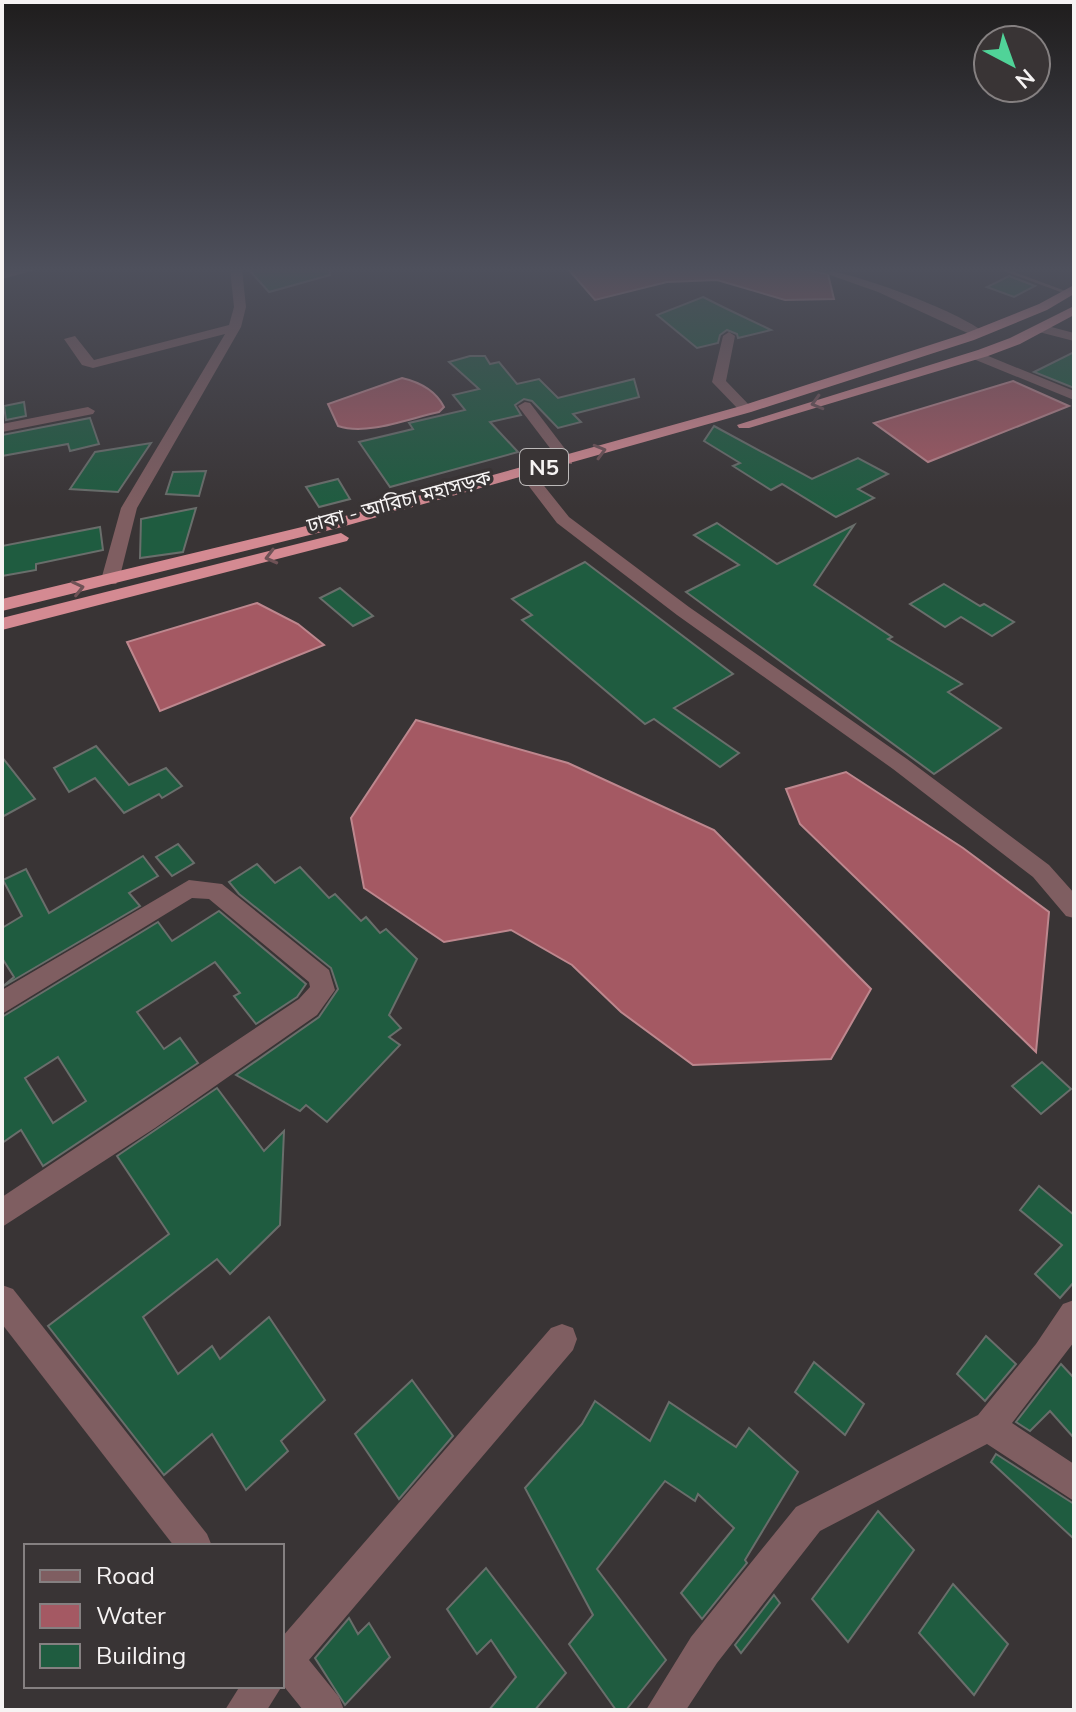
<svg xmlns="http://www.w3.org/2000/svg" width="1076" height="1712" font-family="Mulish,'Noto Sans Bengali',sans-serif">
<style>
.water{fill:#a45963;stroke:#bd878e;stroke-width:2}
.building{fill:#1f5c40;stroke:#696e6b;stroke-width:2;fill-rule:evenodd}
.lines{fill:none;stroke-linecap:round;stroke-linejoin:round}
.service{fill:#7f5e61;fill-rule:evenodd}
.minor{fill:#7f5e61;fill-rule:evenodd}
.trunk{fill:#d48a92;fill-rule:evenodd}
.oneway{stroke:#6f5256}
.labels{text-anchor:middle;stroke-width:7;stroke-linejoin:round;paint-order:stroke}
.far-street-label{font-size:20px;fill:#f6f3f3;stroke:#393435}
.shield{fill:#393435;stroke:#bdbaba;stroke-width:2}
.shield-label{font-size:22px;font-weight:bold;fill:#f6f3f3}
</style>
<rect width="100%" height="100%" fill="#393435"/>
<g class="water">
<path d="M568,269h234l26,5 6,25 -49,1 -68,-20 -50,2 -72,18z"/>
<path d="M402,378c17,4 34,13 42,29l-5,5c-29,6 -72,24 -101,14l-10,-22z"/>
<path d="M1013,381l56,25 -141,56 -54,-39z"/>
<path d="M257,603l41,21 26,21 -164,66 -33,-69z"/>
<path d="M416,720l152,43 146,67 157,159 -40,70 -138,6 -72,-53 -49,-47 -61,-35 -67,12 -80,-54 -13,-70z"/>
<path d="M846,772l117,76 86,64 -13,140 -236,-228 -14,-35z"/>
</g>
<g class="building">
<path d="M248,269h81l1,6 -61,17z"/>
<path d="M1009,276l26,10 -21,11 -27,-10z"/>
<path d="M703,297l22,11 46,22 -33,8 -1,-4 -10,-4 -7,5 -2,8 -21,5 -40,-33z"/>
<path d="M1074,352v36l-40,-16z"/>
<path d="M470,356h15l5,8 9,-2 18,22 22,-5 19,19 76,-19 5,18 -66,17 8,8 -23,6 -26,-27 -8,-2 -9,6 6,10 -31,7 28,30 -128,35 -31,-45 54,-13 -4,-6 56,-13 -12,-15 26,-6 -30,-27z"/>
<path d="M24,402l2,14 -20,4 -2,-14z"/>
<path d="M90,418l9,26 -29,7 -2,-7 -66,12v-21z"/>
<path d="M714,426l98,53 46,-21 30,16 -30,15 16,9 -38,19 -54,-33 -11,6 -38,-24 7,-3 -36,-22z"/>
<path d="M151,443l-33,49 -48,-3 25,-37z"/>
<path d="M206,471l-7,25 -33,-2 7,-22z"/>
<path d="M338,479l12,20 -31,8 -13,-20z"/>
<path d="M196,508l-13,44 -43,6 1,-39z"/>
<path d="M717,523l60,41 77,-39 -40,60 78,52 -4,2 74,45 -14,8 53,36 -67,46 -248,-182 53,-27 -45,-30z"/>
<path d="M100,527l3,23 -67,14v6l-34,6v-30z"/>
<path d="M585,562l148,112 -59,34 65,45 -19,14 -66,-48 -9,5 -123,-104 10,-5 -20,-16z"/>
<path d="M944,584l36,22 4,-2 30,18 -22,14 -31,-19 -16,10 -35,-23z"/>
<path d="M340,588l33,28 -20,10 -33,-28z"/>
<path d="M96,746l33,39 37,-17 16,18 -20,12 -3,-4 -35,19 -29,-35 -26,14 -15,-24z"/>
<path d="M2,757l33,42 -33,18z"/>
<path d="M178,844l16,19 -22,13 -16,-19z"/>
<path d="M143,856l15,20 -29,17 11,13 -138,81 12,-10 -12,-19v-30l20,-12 -19,-36 23,-11 23,44z"/>
<path d="M257,864l18,19 25,-16 29,31 6,-4 26,27 5,-4 14,16 6,-4 31,30 -28,56 12,13 -12,9 11,8 -73,77 -21,-17 -6,6 -64,-36 83,-58 19,-28 -7,-21 -92,-74 -10,-12z"/>
<path d="M219,911l87,73 -9,13 -41,27 -22,-28 6,-3 -25,-31 -78,50 27,37 16,-11 18,25 -155,103 -22,-36 -19,13v-126l156,-95 14,19zM58,1057l28,44 -33,22 -28,-45z"/>
<path d="M1042,1062l29,27 -30,25 -29,-28z"/>
<path d="M217,1088l47,63 20,-20 -4,94 -50,49 -13,-15 -74,58 35,57 34,-28 8,13 49,-42 56,83 -44,41 7,10 -42,39 -34,-56 -48,41 -116,-149 121,-92 -52,-78z"/>
<path d="M1039,1186l35,29v67l-14,16 -25,-24 27,-29 -42,-35z"/>
<path d="M986,1336l30,28 -31,37 -28,-27z"/>
<path d="M814,1362l50,42 -19,31 -50,-43z"/>
<path d="M1061,1364l13,14v60l-24,-27 -20,20 -14,-9z"/>
<path d="M412,1380l41,56 -54,63 -44,-65z"/>
<path d="M595,1401l55,40 19,-39 67,45 13,-19 49,44 -53,88 2,3 -45,56 -21,-26 53,-65 -36,-34 -3,7 -30,-20 -68,88 69,91 -40,50h-10l-47,-66 24,-29 -68,-127 57,-64z"/>
<path d="M996,1454l78,50v35l-83,-77z"/>
<path d="M878,1511l36,39 -66,92 -36,-43z"/>
<path d="M486,1568l80,105 -31,37h-46l27,-33 -25,-37 -14,14 -30,-45z"/>
<path d="M953,1584l55,60 -34,51 -55,-62z"/>
<path d="M774,1595l6,8 -39,50 -6,-8z"/>
<path d="M349,1618l9,16 11,-11 21,34 -45,48 -30,-47z"/>
</g>
<g class="lines">
<path class="service" d="M998,269h8l65,24 -5,1z"/>
<g class="minor">
<path d="M16,269h23l-37,10v-8z"/>
<path d="M230,269h12l4,38 -5,20 -104,181 -18,72 -3,4h-12l-3,-4 20,-72 104,-174 -132,34 -11,-3 -18,-26 11,-3 19,24 135,-35 5,-18z"/>
<path d="M813,269c32,-1 148,43 172,64l-11,3 -96,-44z"/>
<path d="M1040,324l34,9v8l-39,-10 -1,-3z"/>
<path d="M729,332l6,4 -9,45 27,28 -7,4 -5,-1 -29,-30 11,-46z"/>
<path d="M976,351l98,40v9l-103,-42 -2,-3z"/>
<path d="M525,402l5,1 42,55v6h-10l-44,-58z"/>
<path d="M88,407l7,4 -2,3 -91,18v-8z"/>
<path d="M536,480l5,2 28,35 120,90 218,152 142,106 25,28v25l-8,-2 -33,-39 -140,-108 -216,-154 -120,-92 -29,-38z"/>
<path d="M189,880l33,4 107,86 6,20 -18,25 -162,113 -153,99v-30l297,-198 11,-12 -1,-5 -100,-83 -17,-1 -190,116v-24z"/>
<path d="M2,1285l11,4 194,245 5,12h-38l-172,-222z"/>
<path d="M1074,1300v42l-62,81 62,41v37l-87,-57 -167,87 -103,132 -31,47h-40l45,-73 105,-130 182,-92 58,-71 27,-40z"/>
<path d="M562,1324l11,4 4,11 -4,11 -264,310 30,37 5,13h-41l-21,-26v-47l269,-309z"/>
<path d="M240,1686l42,-1v1l-15,24h-42z"/>
</g>
<g class="trunk">
<path d="M1074,285v9l-27,16 -73,30 -223,72 -413,116 -336,83v-12l325,-78 414,-115 223,-72 75,-30z"/>
<path d="M1074,306v9l-54,29 -32,12 -239,72h-10l-2,-3 241,-75 32,-12z"/>
<path d="M341,533l8,5 -2,3 -345,89v-12z"/>
</g>
</g>
<defs><path id="oneway-chevron" d="M-2-3.5L2.5 0L-2 3.5" fill="none" stroke-width="1.6" stroke-linecap="round" stroke-linejoin="round" transform="scale(2)"/></defs>
<g class="oneway">
<use href="#oneway-chevron" transform="translate(817 403) rotate(164)"/>
<use href="#oneway-chevron" transform="translate(600 451) rotate(-16)"/>
<use href="#oneway-chevron" transform="translate(271 557) rotate(165)"/>
<use href="#oneway-chevron" transform="translate(78 588) rotate(-13)"/>
</g>
<linearGradient id="sky" x2="0" y2="1"><stop stop-color="#1f1d1d"/><stop offset="0.53" stop-color="#4e505c"/><stop offset="1" stop-color="#4e505c" stop-opacity="0"/></linearGradient>
<rect width="1076" height="508" fill="url(#sky)"/>
<g class="labels">
<g class="far-street-label">
<text transform="translate(399 501) rotate(-15)" y="7">ঢাকা - আরিচা মহাসড়ক</text>
</g>
<rect class="shield" x="520" y="449" width="48" height="36" rx="6"/>
<g class="shield-label">
<text x="544" y="475">N5</text>
</g>
</g>
<rect width="1076" height="1712" fill="none" stroke="#f6f3f3" stroke-width="8"/>
<rect x="24" y="1544" width="260" height="144" fill="#393435" stroke="#858081" stroke-width="2"/>
<rect x="40" y="1570" width="40" height="12" fill="#7f5e61" stroke="#858081" stroke-width="2"/>
<text x="96" y="1584" font-size="24" fill="#f6f3f3">Road</text>
<rect x="40" y="1604" width="40" height="24" fill="#a45963" stroke="#858081" stroke-width="2"/>
<text x="96" y="1624" font-size="24" fill="#f6f3f3">Water</text>
<rect x="40" y="1644" width="40" height="24" fill="#1f5c40" stroke="#858081" stroke-width="2"/>
<text x="96" y="1664" font-size="24" fill="#f6f3f3">Building</text>
<g transform="translate(1012 64) rotate(139)"><circle r="38" fill="#393435" stroke="#858081" stroke-width="2"/>
<path d="M0-6L14 30L0 20L-14 30Z" fill="#50d398"/>
<text y="-12" font-size="22" font-weight="bold" text-anchor="middle" fill="#f6f3f3">N</text>
</g>
</svg>
